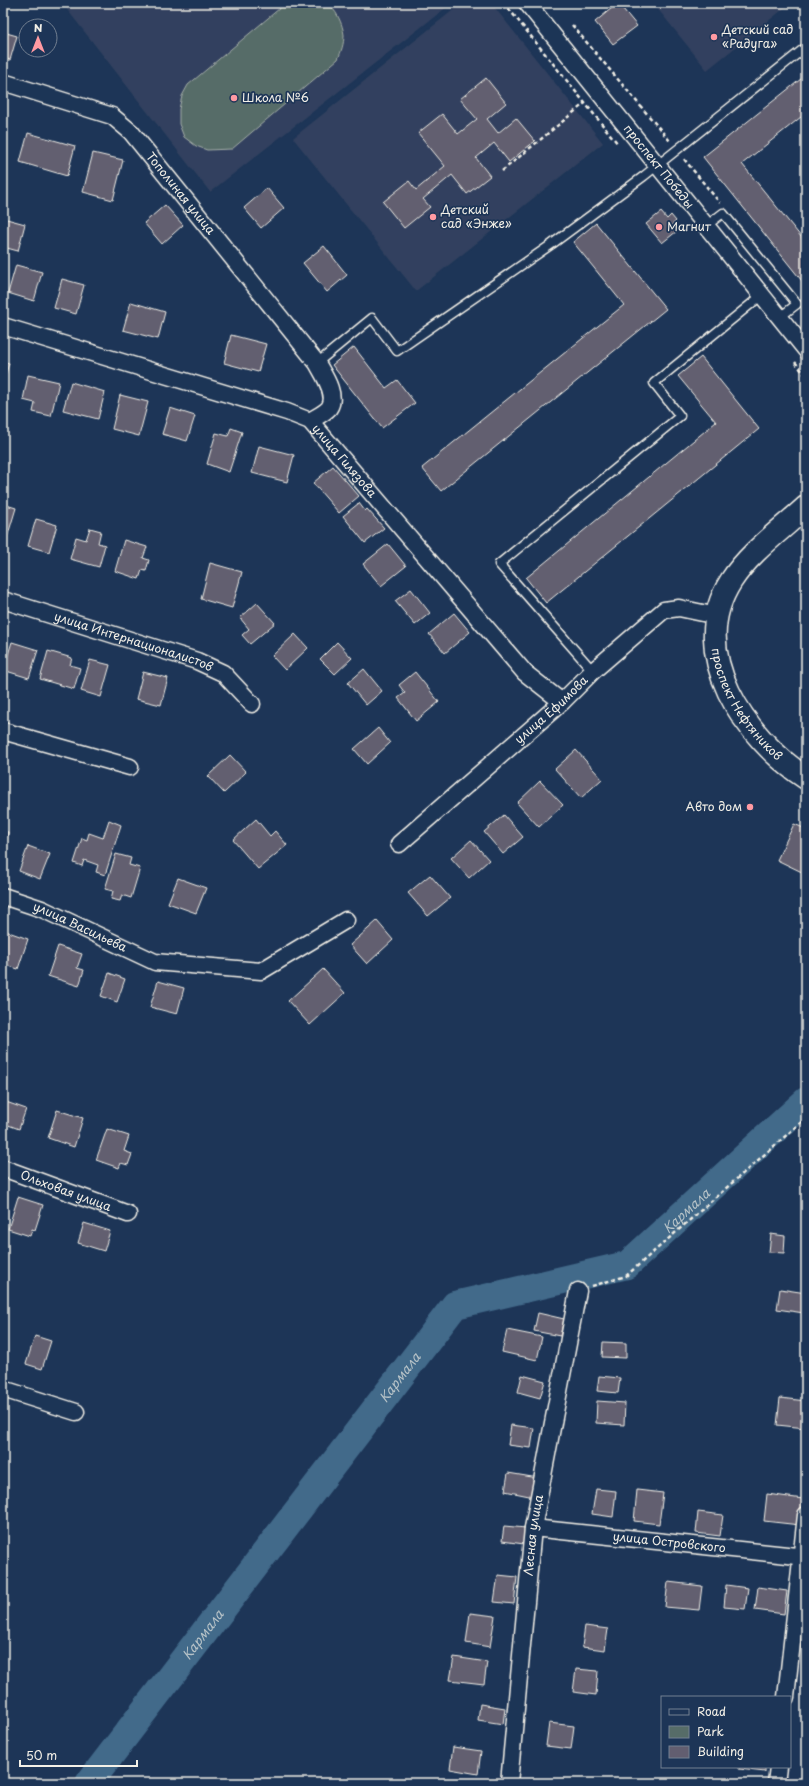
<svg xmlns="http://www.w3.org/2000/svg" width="809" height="1786" font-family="'Playpen Sans',sans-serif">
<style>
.built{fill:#32415e}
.green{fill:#566c68;stroke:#a5aea8}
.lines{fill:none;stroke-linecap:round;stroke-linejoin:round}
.river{stroke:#426a8a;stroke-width:28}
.building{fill:#625e70;stroke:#f4f1e8}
.lane-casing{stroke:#f4f1e8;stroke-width:11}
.street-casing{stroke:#f4f1e8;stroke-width:19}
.secondary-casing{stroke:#f4f1e8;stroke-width:25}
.path{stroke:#f4f1e8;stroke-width:2.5;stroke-dasharray:4 3;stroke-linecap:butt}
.lane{stroke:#1d3557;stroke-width:8}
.street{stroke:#1d3557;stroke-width:16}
.secondary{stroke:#1d3557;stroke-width:22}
.poi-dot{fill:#ff9aa2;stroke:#1d3557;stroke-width:1.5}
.labels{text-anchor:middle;stroke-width:3.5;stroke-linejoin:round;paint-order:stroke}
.poi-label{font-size:12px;fill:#f4f1e8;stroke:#1d3557;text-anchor:start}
.street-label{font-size:12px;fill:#f4f1e8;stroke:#1d3557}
.water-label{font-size:13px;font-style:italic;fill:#b6c2c7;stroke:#1d3557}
</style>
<rect width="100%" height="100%" fill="#1d3557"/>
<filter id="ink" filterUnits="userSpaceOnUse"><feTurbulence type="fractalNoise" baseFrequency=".025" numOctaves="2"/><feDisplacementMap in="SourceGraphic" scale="8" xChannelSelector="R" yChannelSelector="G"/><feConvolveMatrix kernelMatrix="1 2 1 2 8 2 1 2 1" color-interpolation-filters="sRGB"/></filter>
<g filter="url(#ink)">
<g class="built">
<path d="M62,3h390l-242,189z"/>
<path d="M462,3h29l112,140 -187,148 -123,-153z"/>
<path d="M653,3h138l-84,67z"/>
</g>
<path class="green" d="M286,3c7,0 34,-2 40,0 10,5 17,22 18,32 0,9 -3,17 -6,24l-106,90 -25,1 -11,-4 -12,-9 -5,-13v-15l3,-13 6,-11z"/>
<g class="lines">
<path class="river" id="s1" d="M89,1783l366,-478 172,-40 179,-164"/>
</g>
<g class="building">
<path d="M618,3l19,23 -24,18 -18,-22z"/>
<path d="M3,32l14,4 -7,24 -7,-2z"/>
<path d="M806,75v38l-64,51 64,79v43l-103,-129z"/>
<path d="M486,78l20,25 -19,16 11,14 18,-15 19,23 -26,21 -15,-19 -18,15 14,18 -23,18 -15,-19 -29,24 7,8 -26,21 -21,-26 26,-21 7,9 29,-24 -27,-33 24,-19 16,20 19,-15 -17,-20z"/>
<path d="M28,133l47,13 -8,30 -47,-14z"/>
<path d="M93,153l30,7 -10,40 -30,-8z"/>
<path d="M267,188l17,20 -23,20 -17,-20z"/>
<path d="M165,205l18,20 -21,19 -18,-21z"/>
<path d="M661,212l6,7 4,-4 5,6 -4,4 5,6 -15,12 -16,-19z"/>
<path d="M3,218l22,6 -7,27 -15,-4z"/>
<path d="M596,223l70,86 -225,182 -19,-23 202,-163 -51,-63z"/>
<path d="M324,246l23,29 -20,17 -24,-29z"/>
<path d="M16,265l26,7 -8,29 -26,-8z"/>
<path d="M62,279l22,6 -8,29 -22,-6z"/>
<path d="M131,302l34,10 -7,27 -35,-9z"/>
<path d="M231,335l35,9 -8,28 -34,-9z"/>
<path d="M354,347l32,41 11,-8 18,23 -33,25 -50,-63z"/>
<path d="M701,357l58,72 -213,174 -20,-25 190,-156 -38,-46z"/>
<path d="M3,361l6,2 -6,21z"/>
<path d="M28,375l31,7 -8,34 -18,-4 2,-9 -12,-3z"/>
<path d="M71,382l34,10 -7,27 -35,-9z"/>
<path d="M120,395l28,7 -9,34 -27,-7z"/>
<path d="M170,408l25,8 -8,25 -25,-7z"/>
<path d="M231,428l11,4 -13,40 -22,-8 9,-31 12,3z"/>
<path d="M259,446l35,9 -7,27 -35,-9z"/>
<path d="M333,466l26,30 -20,17 -26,-30z"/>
<path d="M359,503l6,8 2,-2 17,19 -19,15 -22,-27z"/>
<path d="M3,504l13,4 -10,33 -3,-1z"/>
<path d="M36,519l21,6 -8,27 -21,-6z"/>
<path d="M90,528l11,3 -3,12 7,2 -6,22 -29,-8 6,-22 10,3z"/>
<path d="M124,540l23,7 -4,11 6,2 -3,11 -4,-1 -3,9 -24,-8z"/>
<path d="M388,544l18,22 -25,20 -18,-22z"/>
<path d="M210,563l32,9 -10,36 -31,-9z"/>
<path d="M411,589l19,24 -15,12 -20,-24z"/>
<path d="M257,603l18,20 -25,21 -8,-9 7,-6 -9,-11z"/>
<path d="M454,613l16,19 -25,21 -16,-19z"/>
<path d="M295,634l13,14 -23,22 -13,-14z"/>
<path d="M12,642l26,8 -9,28 -26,-8z"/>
<path d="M337,642l15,16 -17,16 -15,-15z"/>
<path d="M48,651l24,7 -2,7 10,3 -6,21 -34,-10z"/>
<path d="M90,660l20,5 -9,32 -20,-6z"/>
<path d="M364,669l18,22 -16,14 -18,-22z"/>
<path d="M143,672l25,6 -7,27 -25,-6z"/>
<path d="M415,672l24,30 -23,19 -18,-23 7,-5 -6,-8z"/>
<path d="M378,728l12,15 -23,21 -13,-15z"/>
<path d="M576,750l26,29 -21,19 -26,-29z"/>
<path d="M230,755l16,17 -22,21 -16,-17z"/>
<path d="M540,781l23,24 -24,22 -22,-24z"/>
<path d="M504,815l19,22 -20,17 -19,-22z"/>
<path d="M256,819l14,17 5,-5 12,14 -29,24 -25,-29z"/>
<path d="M109,820l12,5 -16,50 -9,-3 2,-7 -14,-5 -2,6 -8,-3 8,-25 5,2 2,-7 14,5z"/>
<path d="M794,824l12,5v45l-29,-14z"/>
<path d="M3,831l5,1 -5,22z"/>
<path d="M471,840l18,20 -20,18 -18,-20z"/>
<path d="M28,846l22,8 -10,25 -21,-8z"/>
<path d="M116,854l15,4 -2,7 11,3 -9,30 -9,-3 -2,6 -9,-2 2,-8 -8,-2z"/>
<path d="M430,875l20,23 -22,18 -20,-23z"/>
<path d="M178,878l28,10 -10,25 -28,-10z"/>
<path d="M377,921l16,19 -26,24 -17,-19z"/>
<path d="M3,930l25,9 -10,30 -15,-5z"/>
<path d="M58,946l24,8 -5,14 7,2 -5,16 -31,-10z"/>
<path d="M323,969l22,24 -35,32 -22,-24z"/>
<path d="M109,973l16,6 -8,23 -16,-6z"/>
<path d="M158,981l26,7 -7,26 -27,-7z"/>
<path d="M6,1102l20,7 -7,20 -16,-6v-11z"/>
<path d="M57,1110l26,8 -9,29 -26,-9z"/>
<path d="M107,1129l22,7 -5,15 8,3 -4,11 -7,-2 -2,5 -23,-8z"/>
<path d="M18,1197l25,8 -8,25 -3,-1 -2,7 -22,-7z"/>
<path d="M84,1223l26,8 -6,20 -26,-8z"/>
<path d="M771,1234l14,2 -1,17 -15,-1z"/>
<path d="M780,1289l26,4 -2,20 -27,-4z"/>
<path d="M538,1313l26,6 -4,17 -26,-5z"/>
<path d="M507,1330l35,7 -5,23 -35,-8z"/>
<path d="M35,1336l16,5 -9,28 -16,-5z"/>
<path d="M603,1342l23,1v15l-24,-1z"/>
<path d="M522,1375l23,6 -5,17 -22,-6z"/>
<path d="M599,1376l21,2 -2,15 -21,-2z"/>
<path d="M780,1398l26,3v27l-29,-3z"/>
<path d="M597,1401l28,2 -1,22 -28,-2z"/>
<path d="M511,1425l23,3 -3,20 -23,-3z"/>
<path d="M508,1473l30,5 -4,19 -29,-6z"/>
<path d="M596,1489l20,2 -3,26 -21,-3z"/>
<path d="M637,1490l26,3 -4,31 -25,-3z"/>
<path d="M767,1494l36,5 -3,26 -36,-4z"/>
<path d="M698,1512l25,3 -3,21 -24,-3z"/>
<path d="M504,1526l22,2 -2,16 -22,-3z"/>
<path d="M498,1575l19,2 -3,27 -20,-2z"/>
<path d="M668,1582l34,4 -3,24 -34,-3z"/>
<path d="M726,1585l22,3 -3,21 -21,-2z"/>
<path d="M758,1587l29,4 -3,23 -29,-4z"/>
<path d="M470,1613l25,3 -5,31 -24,-4z"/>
<path d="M585,1626l23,3 -3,21 -23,-3z"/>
<path d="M454,1657l33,5 -3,22 -34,-4z"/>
<path d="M576,1669l22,2 -2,24 -23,-3z"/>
<path d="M480,1704l25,4 -2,16 -25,-4z"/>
<path d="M549,1723l25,3 -3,23 -25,-3z"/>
<path d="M453,1747l28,4 -3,23 -28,-5z"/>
<path d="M739,1767h26v5l-26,-3z"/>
<path d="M542,1779l23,1v3h-23z"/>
</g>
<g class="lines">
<defs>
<g id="lane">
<path d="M706,226l17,-13 74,91 -17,13"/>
<path d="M317,363l55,-45 25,33 155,-107 92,-68 162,-129"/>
<path d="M593,671l-94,-107 181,-148 -26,-33 108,-88"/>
</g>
<g id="street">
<path id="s2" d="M527,3l279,347"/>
<path id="s3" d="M3,82l109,34 19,16 186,231c6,11 21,32 12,45 -4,5 -13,9 -19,13"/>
<path id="s4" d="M3,326l284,86 23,9 215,252 37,29"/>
<path id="s5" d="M3,600l194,61 26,12 29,31"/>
<path d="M3,731l127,36"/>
<path id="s6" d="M399,844l163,-142 31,-31 71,-61 15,-2 38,8"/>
<path id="s7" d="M3,896l39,13 113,53 106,9 85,-51"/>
<path id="s8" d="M3,1168l125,46"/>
<path d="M3,1389l73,23"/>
<path id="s9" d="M533,1528l273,29"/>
<path d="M786,1697l20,-182"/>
<path id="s10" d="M509,1783l24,-255 45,-237"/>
<path d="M776,1783l2,-16"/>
</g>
<g id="secondary">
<path id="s11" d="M806,507c-25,23 -57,46 -75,74 -46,72 15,158 75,197"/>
</g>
</defs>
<use href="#lane" class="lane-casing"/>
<use href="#street" class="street-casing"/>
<use href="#secondary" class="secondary-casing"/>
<g class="path">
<path d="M504,3l114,141"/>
<path d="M572,25l98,116"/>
<path d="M684,159l36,44"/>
<path d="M502,171l83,-68"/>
<path d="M795,362l11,14"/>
<path d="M592,1286l34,-10 180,-158"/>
</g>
<use href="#lane" class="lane"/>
<use href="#street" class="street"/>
<use href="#secondary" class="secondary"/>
</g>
</g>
<g class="poi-dot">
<circle cx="714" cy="37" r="4"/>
<circle cx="234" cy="98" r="4"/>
<circle cx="433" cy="217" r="4"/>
<circle cx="659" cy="227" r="4"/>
<circle cx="750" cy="807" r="4"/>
</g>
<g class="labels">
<g class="poi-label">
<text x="722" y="34">Детский сад<tspan x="722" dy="14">«Радуга»</tspan></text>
<text x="242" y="102">Школа №6</text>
<text x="441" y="214">Детский<tspan x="441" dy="14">сад «Энже»</tspan></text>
<text x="667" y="231">Магнит</text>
<text x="742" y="811" text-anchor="end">Авто дом</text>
</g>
<g class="street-label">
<text dy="4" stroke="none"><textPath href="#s2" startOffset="210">проспект Победы</textPath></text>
<text dy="4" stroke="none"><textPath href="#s3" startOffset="218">Тополиная улица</textPath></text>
<text dy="4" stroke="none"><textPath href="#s4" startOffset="374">улица Гилязова</textPath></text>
<text dy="4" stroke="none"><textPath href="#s5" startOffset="137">улица Интернационалистов</textPath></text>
<text dy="4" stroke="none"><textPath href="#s11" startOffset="241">проспект Нефтяников</textPath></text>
<text dy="4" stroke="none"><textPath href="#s6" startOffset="203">улица Ефимова</textPath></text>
<text dy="4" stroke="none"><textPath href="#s7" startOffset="83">улица Васильева</textPath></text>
<text dy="4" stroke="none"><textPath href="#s8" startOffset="67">Ольховая улица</textPath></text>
<text dy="4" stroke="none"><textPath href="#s10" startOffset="249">Лесная улица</textPath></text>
<text dy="4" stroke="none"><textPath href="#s9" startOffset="137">улица Островского</textPath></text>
</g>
<g class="water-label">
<text dy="5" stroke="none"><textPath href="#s1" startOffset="859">Кармала</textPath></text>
<text dy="5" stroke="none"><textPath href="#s1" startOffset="511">Кармала</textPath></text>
<text dy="5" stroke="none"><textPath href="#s1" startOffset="187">Кармала</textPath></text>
</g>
</g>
<rect width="809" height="1786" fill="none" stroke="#1d3557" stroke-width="16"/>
<rect x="8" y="8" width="793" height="1770" fill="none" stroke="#f4f1e8" stroke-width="1.5" filter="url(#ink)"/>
<rect x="661" y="1696" width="130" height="72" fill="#1d3557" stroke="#738091"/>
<rect x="669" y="1709" width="20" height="6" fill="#1d3557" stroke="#738091"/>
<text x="697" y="1716" font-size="12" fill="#f4f1e8">Road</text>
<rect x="669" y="1726" width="20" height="12" fill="#566c68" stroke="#738091"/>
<text x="697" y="1736" font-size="12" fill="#f4f1e8">Park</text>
<rect x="669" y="1746" width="20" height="12" fill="#625e70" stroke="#738091"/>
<text x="697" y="1756" font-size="12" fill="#f4f1e8">Building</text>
<g transform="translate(38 38)"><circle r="19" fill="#1d3557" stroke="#738091"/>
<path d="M0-3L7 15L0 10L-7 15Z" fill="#ff9aa2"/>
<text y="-6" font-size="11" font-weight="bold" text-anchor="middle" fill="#f4f1e8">N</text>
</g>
<path d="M20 1760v6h117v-6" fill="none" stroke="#f4f1e8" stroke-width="2"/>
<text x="26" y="1760" font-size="12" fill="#f4f1e8" stroke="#1d3557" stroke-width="3" paint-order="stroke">50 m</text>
</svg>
